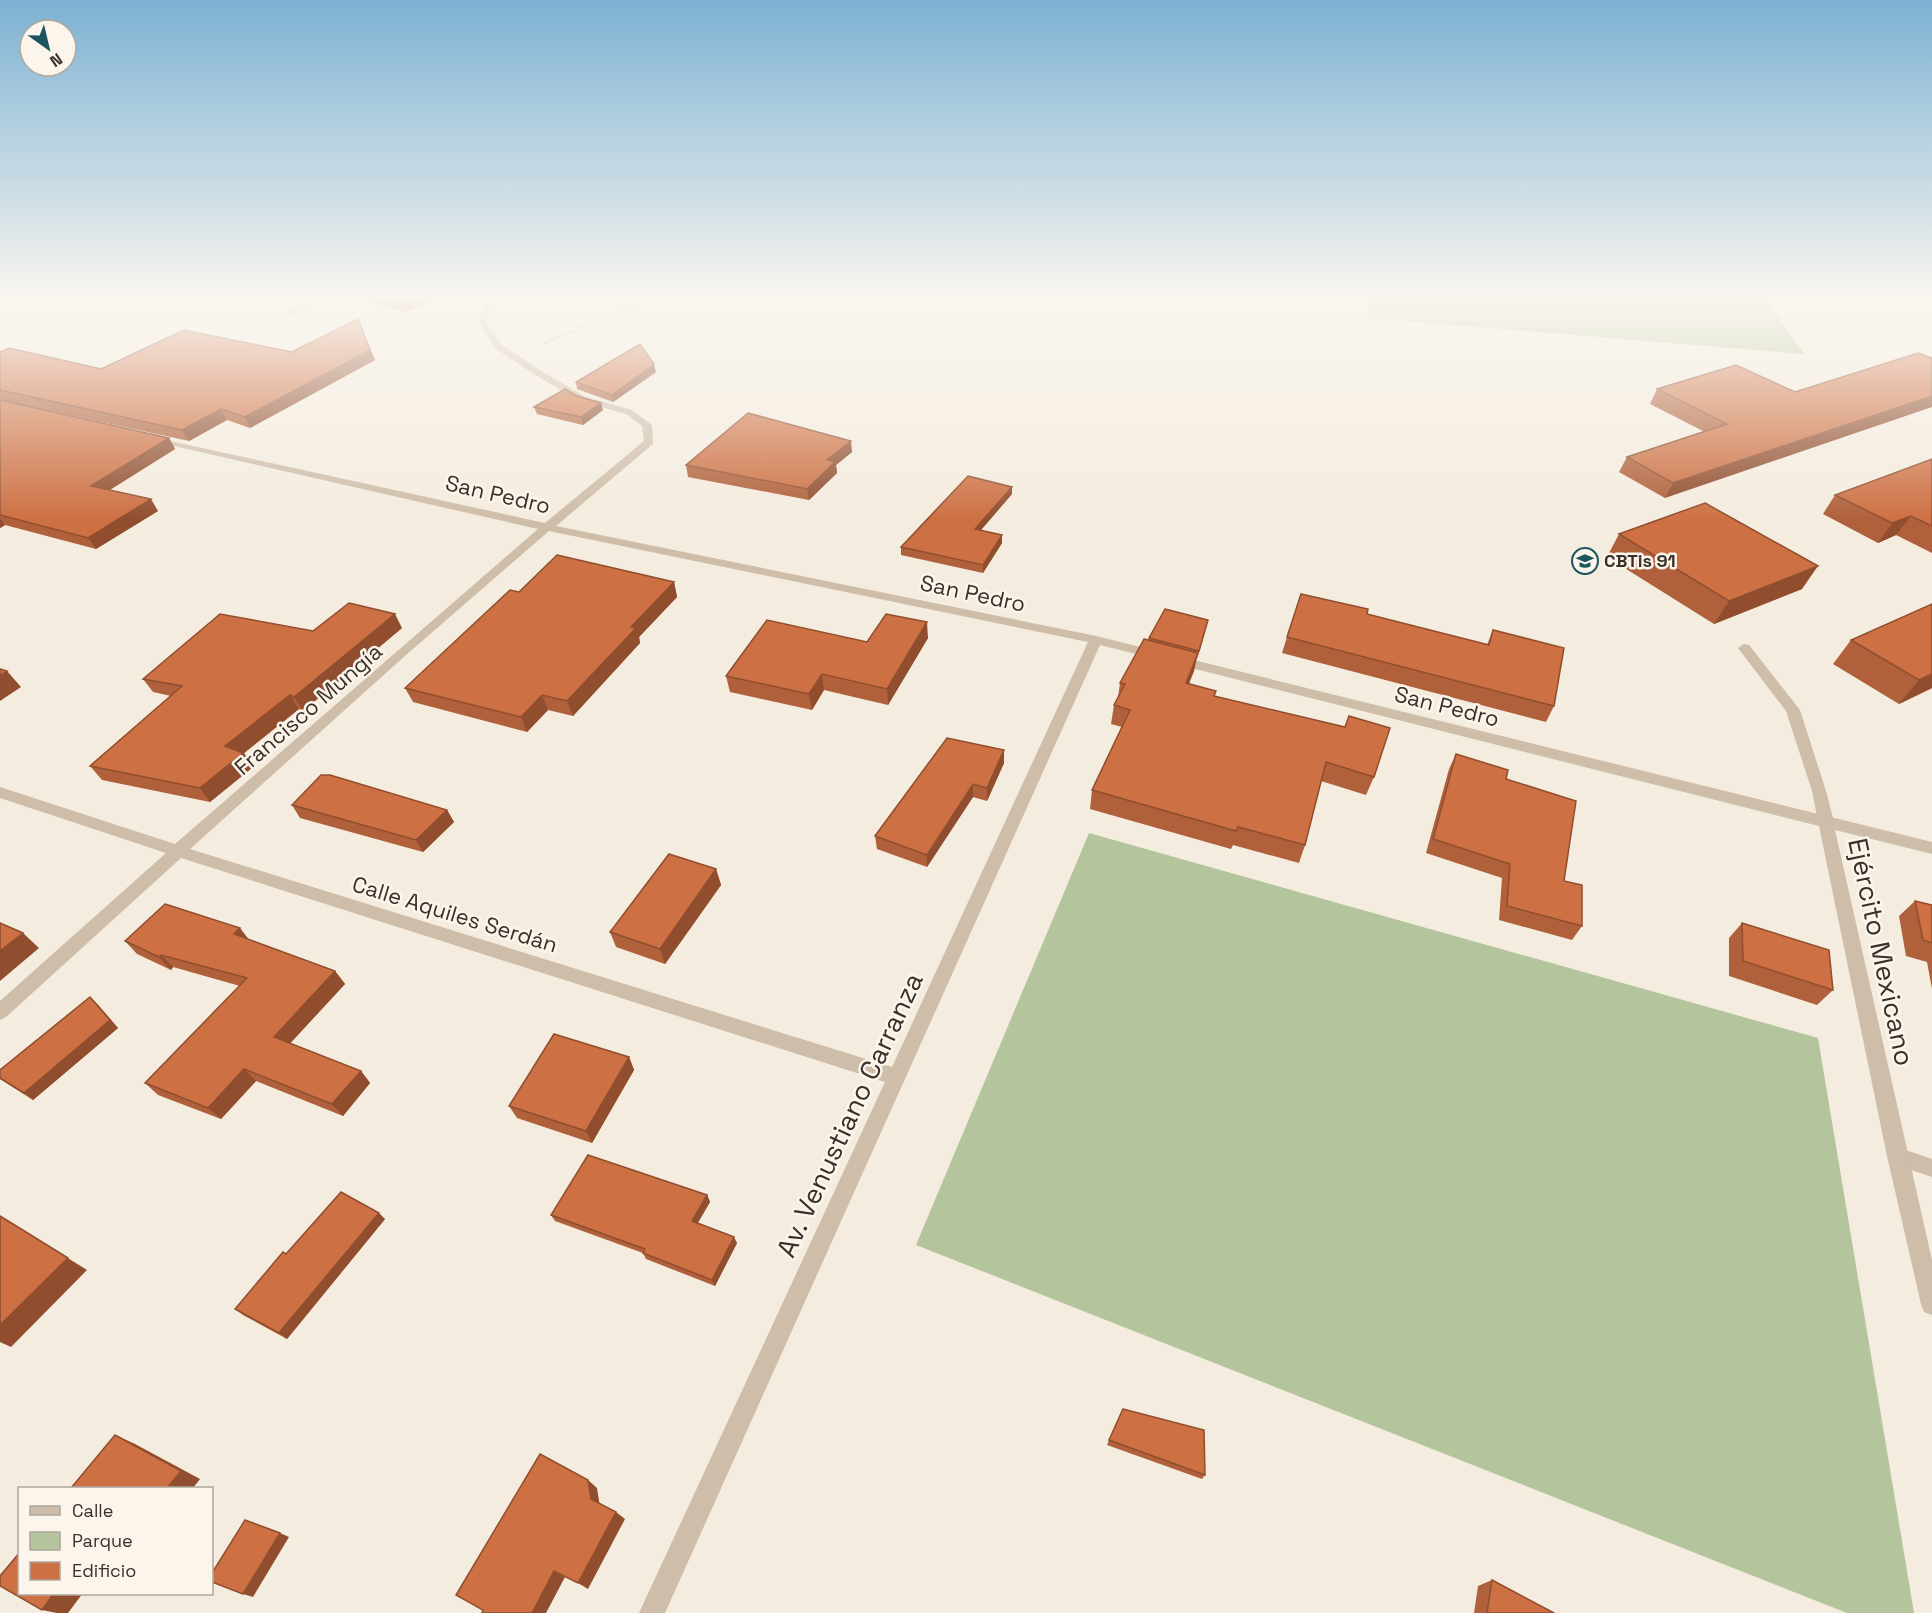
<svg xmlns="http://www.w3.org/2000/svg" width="1932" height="1613" font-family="'Space Grotesk',sans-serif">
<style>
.green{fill:#b4c59d}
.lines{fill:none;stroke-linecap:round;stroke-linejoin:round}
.path{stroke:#baa793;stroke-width:2;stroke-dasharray:1.5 1.5;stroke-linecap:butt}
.service{fill:#cebda9;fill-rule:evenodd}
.minor{fill:#cebda9;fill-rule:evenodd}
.wall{fill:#b0603a}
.shaded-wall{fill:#904e2f}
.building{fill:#cd7043;stroke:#904e2f;stroke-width:1.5}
.labels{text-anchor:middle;stroke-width:5;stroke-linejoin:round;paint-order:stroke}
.far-poi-label{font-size:18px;font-weight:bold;fill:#3a3029;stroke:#fbf5eb;text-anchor:start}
.street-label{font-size:22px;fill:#3a3029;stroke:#fbf5eb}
.near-street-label{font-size:27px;fill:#3a3029;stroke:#fbf5eb}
</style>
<rect width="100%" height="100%" fill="#f4ecde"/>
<g class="green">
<path d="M1367,295h396l41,59 -435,-36z"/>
<path d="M1089,833l729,205 96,575h-67l-931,-368z"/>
</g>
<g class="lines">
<path class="path" d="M541,344l119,-49"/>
<g class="service">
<path d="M1744,644l5,1 51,65 26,81 8,31 -3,4h-10l-3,-4 -6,-31 -26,-80 -48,-63z"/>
<path d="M1897,1147l35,12v18l-42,-14 -3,-7 3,-7z"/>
</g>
<g class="minor">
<path d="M320,295h11l-43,23 -7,-2z"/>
<path d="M503,295h10l-20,13 -7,13 16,24 41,27 43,25 46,13 20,15 1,19 -97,82 540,110 836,206v12l-97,-24 97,430v55l-8,-3 -3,-8 -34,-148 -68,-330 -719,-181 -435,968h-26l246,-531 -704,-224 -175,159 -6,3v-19l166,-148 -166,-55v-11l175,57 363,-315 -386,-88 -5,-3 1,-2 397,87 99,-82 -2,-15 -16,-12 -46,-13 -43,-25 -41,-27 -18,-28 9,-17zM549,531l539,111 -196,425 -702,-218 216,-194z"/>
</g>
</g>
<g class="wall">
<path d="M349,295h94l-38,17z"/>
<path d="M0,352l101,17 191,-17 83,8 -125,68 -23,-8 -38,21 -189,-41z"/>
<path d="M656,372l-43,30 -36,-13 -1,-7z"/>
<path d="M1657,389l138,3 -130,106 -46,-26 8,-15 78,-25 -55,-28z"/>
<path d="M577,396l26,14 -20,15 -46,-11 -3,-7z"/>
<path d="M0,400l169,38 6,11 -65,41 48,21 -62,38 -91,-24 -5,3z"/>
<path d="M852,452l-16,13 1,8 -28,27 -121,-23 -2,-12z"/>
<path d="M1932,459v94l-36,-18 -18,8 -55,-29 12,-19z"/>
<path d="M1012,494l-31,36 21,13 -19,30 -82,-18v-8z"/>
<path d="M1619,534l183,55 -88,35 -107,-67z"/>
<path d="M674,582l3,15 -38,40 1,6 -67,73 -25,-6 -21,22 -114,-30 -8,-14 114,-96z"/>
<path d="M1932,604v84l-33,16 -66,-40 18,-24z"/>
<path d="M1367,614l120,31 6,-15 61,76 -8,16 -264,-69 5,-16z"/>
<path d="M402,628l-99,83 -4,-2 -55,44 9,14 -43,35 -108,-22 -12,-14 81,-70 -18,-4 -10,-13 170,-48z"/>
<path d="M1206,628l-9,31 -1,-1 -2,13 -5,12 185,94 -8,18 -45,-14 -16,64 -6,18 -66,-18 -2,4 -141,-40 2,-19 30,-63 -11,-3 3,-19 4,-7 2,-15 28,-43 1,-2z"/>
<path d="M928,638l-40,67 -64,-15 -12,20 -82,-18 -4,-16 141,-34z"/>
<path d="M1004,750v13l-17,38 -14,-4 -46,70 -50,-18 -2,-13z"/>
<path d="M1456,754l50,25 58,102 18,45 -10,14 -73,-20 3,-42 -76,-25 23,-84z"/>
<path d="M292,805l155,5 7,12 -31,30 -123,-34z"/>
<path d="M716,869l5,16 -56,79 -49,-17 -6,-15z"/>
<path d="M1915,901l17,4v84l-5,-27 -21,-6 -7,-40z"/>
<path d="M1742,923l91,67 -16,15 -88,-29v-38z"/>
<path d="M250,940l85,31 10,13 -55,59 71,28 9,12 -27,33 -87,-35 -35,38 -63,-24 -13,-12 95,-97 -67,-19 -2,3 -34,-16 -12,-13z"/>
<path d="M90,997l8,8 20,23 -85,72 -33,-21v-9z"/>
<path d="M629,1057l5,13 -42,73 -75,-25 -8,-12z"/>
<path d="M707,1195l3,7 -13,21 40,20 -22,43 -69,-27 -3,-6 -88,-32 -4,-6z"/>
<path d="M385,1219l-98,120 -44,-24 -8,-6 51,-55z"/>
<path d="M1109,1440l96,35 -3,4 -95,-34z"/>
<path d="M1492,1580l62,33h-80l4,-27z"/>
</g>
<g class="shaded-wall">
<path d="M421,295h22l-38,17 -3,-9z"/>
<path d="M358,319l17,41 -125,68 -5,-11z"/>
<path d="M654,364l2,8 -43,30 -1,-7z"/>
<path d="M1932,396v11l-267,91 8,-15z"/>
<path d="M601,403l2,7 -20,15 -2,-8z"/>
<path d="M221,409l6,11 -38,21 -7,-11z"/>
<path d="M169,438l6,11 -77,48 -7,-11z"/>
<path d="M851,441l1,11 -16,13 1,8 -28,27 -2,-11 20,-29z"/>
<path d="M1012,487v7l-37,43v-8z"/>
<path d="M151,499l7,12 -62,38 -8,-11z"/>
<path d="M1911,516l-15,19 -18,8 14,-20z"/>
<path d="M0,518l5,7 -5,3z"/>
<path d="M1002,535v8l-19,30v-8z"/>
<path d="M1818,566l-16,23 -88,35 15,-23z"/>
<path d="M674,582l3,15 -38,40 1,6 -67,73 -6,-15 64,-74z"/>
<path d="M395,614l7,14 -99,83 -9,-14z"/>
<path d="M927,622l1,16 -40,67 -1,-16z"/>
<path d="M1198,653l-4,18 -12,30 4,-18z"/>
<path d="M7,671l14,16 -21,14v-25z"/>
<path d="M822,674l2,16 -12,20 -3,-16z"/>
<path d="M1932,674v14l-33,16 20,-24z"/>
<path d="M290,695l9,14 -55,44 9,14 -43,35 -10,-14 25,-42z"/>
<path d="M542,695l6,15 -21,22 -6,-15z"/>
<path d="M1004,750v13l-17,38v-13z"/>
<path d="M973,784v13l-46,70v-12z"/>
<path d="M447,810l7,12 -31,30 -7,-12z"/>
<path d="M716,869l5,16 -56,79 -5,-15z"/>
<path d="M240,928l10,13 -16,-7z"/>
<path d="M23,933l16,15 -39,33v-30z"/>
<path d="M161,955l12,12 -2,3 -12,-13z"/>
<path d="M335,971l10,13 -60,65 -11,-12z"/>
<path d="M90,997l8,8 20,23 -85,72 -9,-7z"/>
<path d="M629,1057l5,13 -42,73 -6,-12z"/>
<path d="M244,1069l12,12 -35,38 -13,-11z"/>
<path d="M361,1071l9,12 -27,33 -11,-12z"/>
<path d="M707,1195l3,7 -15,26 -3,-7z"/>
<path d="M379,1213l6,6 -98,120 -8,-6z"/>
<path d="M0,1216l87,54 -76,77 -11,-5z"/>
<path d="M734,1237l3,6 -22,43 -3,-6z"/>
<path d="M115,1435l20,9 65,35 -7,9h-26z"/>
<path d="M588,1480l9,8 3,19 -9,-8z"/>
<path d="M616,1512l9,7 -37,70 -10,-6z"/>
<path d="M280,1533l9,4 -36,60 -10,-3z"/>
<path d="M554,1571l11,6 -19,36h-14z"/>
<path d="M54,1593h29l-15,20h-11l-15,-3z"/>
</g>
<g class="building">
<path d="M374,295h47l-19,8z"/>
<path d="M358,319l12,31 -125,67 -24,-8 -39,21 -182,-40v-38l9,-4 92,21 83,-39 108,22z"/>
<path d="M640,344l14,20 -42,31 -36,-13z"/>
<path d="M1918,353l14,5v38l-259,87 -46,-26 100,-33 -70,-35 79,-24 59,27z"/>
<path d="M565,389l12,7 24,7 -20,14 -47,-10z"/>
<path d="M0,400l169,38 -78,48 60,13 -63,39 -88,-23z"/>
<path d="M748,413l103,28 -24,19 8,2 -28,27 -121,-24z"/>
<path d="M1932,459v67l-21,-10 -19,7 -57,-28z"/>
<path d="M968,476l44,11 -37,42 27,6 -19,30 -82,-18z"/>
<path d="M1705,503l113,63 -89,35 -110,-67z"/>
<path d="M557,555l117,27 -43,45 5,1 -69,73 -25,-6 -21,22 -116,-29 105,-98 9,2z"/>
<path d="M1301,594l67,15 -1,5 122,31 4,-15 71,18 -10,58 -267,-69z"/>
<path d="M349,603l46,11 -101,83 -4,-2 -65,51 18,7 -43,35 -110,-22 92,-80 -39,-7 77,-65 93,17z"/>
<path d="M1932,604v70l-13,6 -68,-40z"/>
<path d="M1165,609l43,11 -9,31 -50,-13z"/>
<path d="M886,614l41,8 -40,67 -65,-15 -13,20 -83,-18 41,-56 100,22z"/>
<path d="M1144,639l54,14 -12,30 30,8 -2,5 131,31 4,-11 41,12 -16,49 -48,-15 -21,83 -67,-18 -2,4 -144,-41 38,-80 -16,-5 11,-21 -5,-1z"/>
<path d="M0,669l7,2 -7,5z"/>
<path d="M947,738l57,12 -17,38 -14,-4 -46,71 -52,-19z"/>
<path d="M1456,754l52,16 -2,9 70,22 -12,80 18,4v41l-75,-20 3,-42 -77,-25z"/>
<path d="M321,775h9l117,35 -31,30 -124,-35z"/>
<path d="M669,854l47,15 -56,80 -50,-17z"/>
<path d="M1915,901l17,4v38l-9,-3z"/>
<path d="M165,904l75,24 -6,6 101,37 -61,66 87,34 -29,33 -88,-35 -36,39 -63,-25 102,-105 -86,-23 -2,2 -34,-16z"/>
<path d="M0,923l23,10 -23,18z"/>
<path d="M1742,923l87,27 4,40 -90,-29z"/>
<path d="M90,997l20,23 -86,73 -24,-15v-8z"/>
<path d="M554,1034l75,23 -43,74 -77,-25z"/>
<path d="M588,1155l119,40 -15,26 42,16 -22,43 -69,-27 2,-4 -94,-34z"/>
<path d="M341,1192l38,21 -100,120 -44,-24 48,-57 3,2z"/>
<path d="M0,1216l68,42 -68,67z"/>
<path d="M1123,1409l81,21 1,45 -96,-35z"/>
<path d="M115,1435l66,36 -14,17h-96z"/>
<path d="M540,1454l48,26 3,19 25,13 -38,71 -24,-12 -22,42h-50l1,-3 -27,-15z"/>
<path d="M245,1520l35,13 -37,61 -31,-12v-9z"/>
<path d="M20,1552v41h34l-12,17 -42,-24v-10z"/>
<path d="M1492,1580l62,33h-67z"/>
</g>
<linearGradient id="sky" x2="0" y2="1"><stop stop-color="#7cb1d3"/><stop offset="0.57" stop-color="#faf6f0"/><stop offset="1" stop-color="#faf6f0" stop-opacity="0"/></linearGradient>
<rect width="1932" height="521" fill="url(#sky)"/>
<defs>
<symbol id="school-ring" viewBox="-11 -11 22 22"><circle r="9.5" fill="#fbf5eb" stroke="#1c555f" stroke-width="1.5"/><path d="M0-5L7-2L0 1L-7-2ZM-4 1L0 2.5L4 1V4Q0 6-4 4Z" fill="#1c555f"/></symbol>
</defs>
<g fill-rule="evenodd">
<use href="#school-ring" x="1570" y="546" width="30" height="30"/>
</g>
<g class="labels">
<g class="far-poi-label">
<text x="1604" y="567">CBTis 91</text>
</g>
<g class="street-label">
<text transform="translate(498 494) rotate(13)" y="8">San Pedro</text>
<text transform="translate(973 593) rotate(12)" y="8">San Pedro</text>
<text transform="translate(1447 706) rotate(14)" y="8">San Pedro</text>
<text transform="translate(308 709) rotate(-41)" y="8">Francisco Mungía</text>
<text transform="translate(455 914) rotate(17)" y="8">Calle Aquiles Serdán</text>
</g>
<g class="near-street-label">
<text transform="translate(1881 952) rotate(78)" y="9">Ejército Mexicano</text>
<text transform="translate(850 1115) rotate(-65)" y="9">Av. Venustiano Carranza</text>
</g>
</g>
<rect x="18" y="1487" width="195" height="108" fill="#fbf5eb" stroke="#aea69d" stroke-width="1.5"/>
<rect x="30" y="1506" width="30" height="9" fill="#cebda9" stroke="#aea69d" stroke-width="1.5"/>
<text x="72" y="1517" font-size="18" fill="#3a3029">Calle</text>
<rect x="30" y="1532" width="30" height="18" fill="#b4c59d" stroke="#aea69d" stroke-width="1.5"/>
<text x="72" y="1547" font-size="18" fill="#3a3029">Parque</text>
<rect x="30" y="1562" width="30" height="18" fill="#cd7043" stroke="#aea69d" stroke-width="1.5"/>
<text x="72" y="1577" font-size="18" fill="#3a3029">Edificio</text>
<g transform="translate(48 48) rotate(146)"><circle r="28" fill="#fbf5eb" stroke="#aea69d" stroke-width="1.5"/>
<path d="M0-4.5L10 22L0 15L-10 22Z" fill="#1c555f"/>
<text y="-9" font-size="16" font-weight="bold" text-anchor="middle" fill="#3a3029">N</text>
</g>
</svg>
